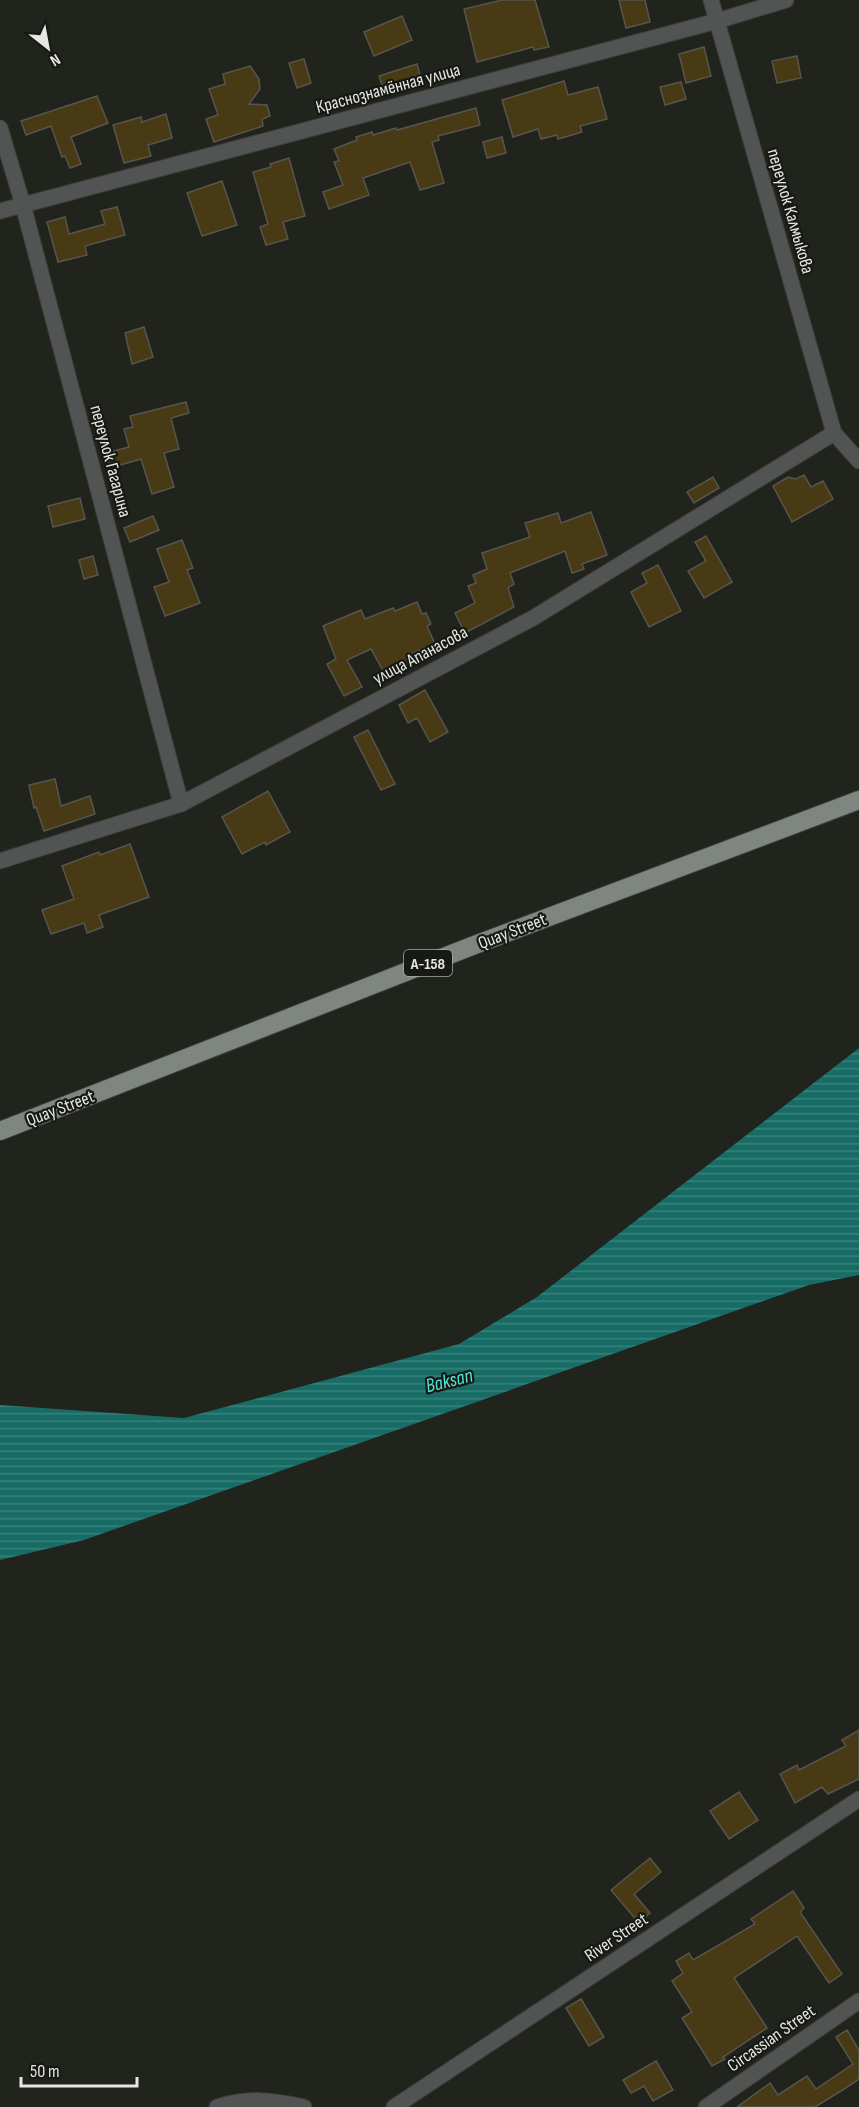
<svg xmlns="http://www.w3.org/2000/svg" width="859" height="2107" font-family="'Sofia Sans Condensed',sans-serif">
<style>
.water{fill:url(#water-rules)}
.building{fill:#473a14;stroke:#57554e;stroke-width:1.5}
.lines{fill:none;stroke-linecap:round;stroke-linejoin:round}
.minor-casing{stroke:#3d3e39;stroke-width:17}
.primary-casing{stroke:#3d3e39;stroke-width:20}
.minor{stroke:#515452;stroke-width:15}
.primary{stroke:#7f8581;stroke-width:18}
.labels{text-anchor:middle;stroke-width:4.5;stroke-linejoin:round;paint-order:stroke}
.shield{fill:#171a14;stroke:#a8aaa5;stroke-width:1.5}
.shield-label{font-size:16px;font-weight:bold;fill:#e6e7e3}
.street-label{font-size:18px;fill:#e6e7e3;stroke:#171a14}
.water-label{font-size:20px;font-style:italic;fill:#51e6da;stroke:#171a14}
</style>
<defs>
<pattern id="water-rules" width="6" height="5" patternUnits="userSpaceOnUse" patternTransform="scale(1.5)"><rect width="6" height="5" fill="#186c66"/><path d="M0 2.5h6" fill="none" stroke="#3a817c"/></pattern>
</defs>
<rect width="100%" height="100%" fill="#21231d"/>
<path class="water" d="M859,1048v227l-50,10 -725,255 -84,20v-155l184,13 275,-74 78,-47z"/>
<g class="building">
<path d="M502,0h33l14,47 -15,3 -1,-3 -56,15 -13,-53z"/>
<path d="M619,0h26l5,22 -24,6z"/>
<path d="M402,16l10,24 -38,16 -10,-24z"/>
<path d="M704,47l7,29 -25,7 -7,-29z"/>
<path d="M797,56l4,22 -24,5 -5,-22z"/>
<path d="M304,59l7,24 -14,5 -8,-25z"/>
<path d="M417,64l4,15 -38,9 -4,-12z"/>
<path d="M250,66l9,13 1,10 -11,15 18,1 3,11 -8,3 1,7 -49,16 -8,-23 12,-4 -9,-26 16,-5 -2,-10z"/>
<path d="M564,81l4,14 30,-8 9,32 -27,7 2,6 -24,7 -1,-4 -16,4 -3,-10 -25,8 -11,-37z"/>
<path d="M681,82l5,17 -21,6 -5,-18z"/>
<path d="M97,96l11,27 -37,14 10,27 -11,4 -5,-12 -3,1 -11,-31 -25,9 -5,-14z"/>
<path d="M476,108l4,17 -42,11 1,4 -7,2 12,41 -24,7 -10,-28 -47,16 6,17 -40,14 -6,-17 20,-7 -9,-23 5,-1 -5,-12 23,-9 -1,-3 16,-5 1,3 23,-7 1,2z"/>
<path d="M166,114l6,24 -24,7 3,11 -27,7 -11,-38 28,-8 1,5z"/>
<path d="M502,137l4,16 -19,5 -4,-16z"/>
<path d="M289,158l16,58 -22,6 5,17 -22,6 -6,-18 8,-3 -15,-52 18,-5 -1,-3z"/>
<path d="M222,181l15,44 -35,11 -15,-43z"/>
<path d="M117,207l8,28 -40,11 2,9 -29,7 -11,-40 18,-5 4,17 36,-10 -4,-13z"/>
<path d="M144,327l9,30 -21,7 -7,-31z"/>
<path d="M186,402l3,11 -18,5 8,31 -15,4 10,34 -22,7 -11,-35 -31,9 -4,-15 23,-6 -5,-18 9,-2 -3,-11z"/>
<path d="M804,475l7,12 12,-6 10,18 -41,23 -19,-36 15,-9 8,2z"/>
<path d="M713,477l6,11 -25,15 -7,-11z"/>
<path d="M80,498l5,21 -32,8 -5,-21z"/>
<path d="M591,512l16,43 -25,9 2,5 -12,4 -7,-22 -55,22 4,11 -6,4 6,19 -49,26 -10,-20 20,-10 -7,-17 8,-3 -3,-8 14,-6 -5,-16 48,-16 -5,-14 33,-10 3,10z"/>
<path d="M153,516l6,14 -29,12 -6,-14z"/>
<path d="M706,536l26,46 -28,16 -16,-27 18,-10 -11,-19z"/>
<path d="M182,540l11,28 -6,2 13,33 -35,13 -11,-29 15,-5 -12,-33z"/>
<path d="M93,556l5,19 -14,4 -5,-19z"/>
<path d="M658,565l23,46 -32,16 -18,-35 16,-9 -5,-10z"/>
<path d="M417,602l5,12 4,-1 5,11 -4,2 8,18 -22,9 3,7 -30,16 -15,-27 -24,11 15,27 -18,9 -17,-32 9,-5 -13,-33 38,-16 4,9 28,-11 2,3z"/>
<path d="M425,690l23,42 -18,10 -13,-24 -9,5 -9,-18z"/>
<path d="M368,730l27,54 -14,6 -27,-53z"/>
<path d="M55,779l6,27 29,-10 5,18 -51,17 -8,-24 -2,1 -5,-23z"/>
<path d="M268,791l22,41 -24,13 -1,-3 -23,12 -20,-37z"/>
<path d="M130,844l19,53 -50,18 4,12 -16,6 -3,-10 -33,11 -9,-24 32,-11 -12,-33 37,-14 1,3z"/>
<path d="M859,1730v49l-31,15 -6,-7 -27,16 -15,-29 17,-9 2,5 47,-24 -4,-6z"/>
<path d="M739,1792l19,28 -29,19 -19,-28z"/>
<path d="M650,1858l11,14 -27,22 16,19 -11,10 -28,-33z"/>
<path d="M793,1891l11,17 -4,4 42,62 -13,9 -32,-47 -63,42 33,50 -44,29 2,2 -13,7 -30,-48 10,-6 -20,-31 11,-8 -7,-12 13,-8 4,7 62,-36 -4,-5z"/>
<path d="M581,1999l23,38 -15,9 -23,-38z"/>
<path d="M847,2030l12,20v29l-18,12 -26,16h-78l33,-24 8,12 29,-19 9,13 37,-25 -17,-27z"/>
<path d="M656,2061l17,29 -20,11 -9,-15 -13,7 -8,-13z"/>
</g>
<g class="lines">
<defs>
<g id="minor">
<path d="M711,0l123,433 25,28"/>
<path d="M0,128l23,77 158,599"/>
<path d="M0,211l717,-190 69,-21"/>
<path d="M0,861l181,-57 352,-186 301,-185"/>
<path d="M217,2107c32,-10 55,-7 87,0"/>
<path d="M394,2107l465,-308"/>
<path d="M706,2107l153,-106"/>
</g>
<path id="primary" d="M0,1131l472,-185 387,-146"/>
</defs>
<use href="#minor" class="minor-casing"/>
<use href="#primary" class="primary-casing"/>
<use href="#minor" class="minor"/>
<use href="#primary" class="primary"/>
</g>
<g class="labels">
<rect class="shield" x="404" y="950" width="48" height="26" rx="4.5"/>
<g class="shield-label">
<text x="428" y="969">А-158</text>
</g>
<g class="street-label">
<text transform="translate(388 88) rotate(-15)" y="6">Краснознамённая улица</text>
<text transform="translate(791 211) rotate(74)" y="6">переулок Калмыкова</text>
<text transform="translate(111 461) rotate(75)" y="6">переулок Гагарина</text>
<text transform="translate(420 655) rotate(-28)" y="6">улица Апанасова</text>
<text transform="translate(512 931) rotate(-21)" y="6">Quay Street</text>
<text transform="translate(60 1108) rotate(-21)" y="6">Quay Street</text>
<text transform="translate(616 1937) rotate(-34)" y="6">River Street</text>
<text transform="translate(771 2038) rotate(-35)" y="6">Circassian Street</text>
</g>
<g class="water-label">
<text transform="translate(449 1380) rotate(-14)" y="7">Baksan</text>
</g>
</g>
<g transform="translate(48 48) rotate(149)" stroke="#171a14" stroke-width="4.5" paint-order="stroke">
<path d="M0-4.5L10 22L0 15L-10 22Z" fill="#e6e7e3"/>
<text y="-9" font-size="16" font-weight="bold" text-anchor="middle" fill="#e6e7e3">N</text>
</g>
<path d="M21 2077v9h116v-9" fill="none" stroke="#e6e7e3" stroke-width="3"/>
<text x="30" y="2077" font-size="18" fill="#e6e7e3" stroke="#171a14" stroke-width="4.5" paint-order="stroke">50 m</text>
</svg>
